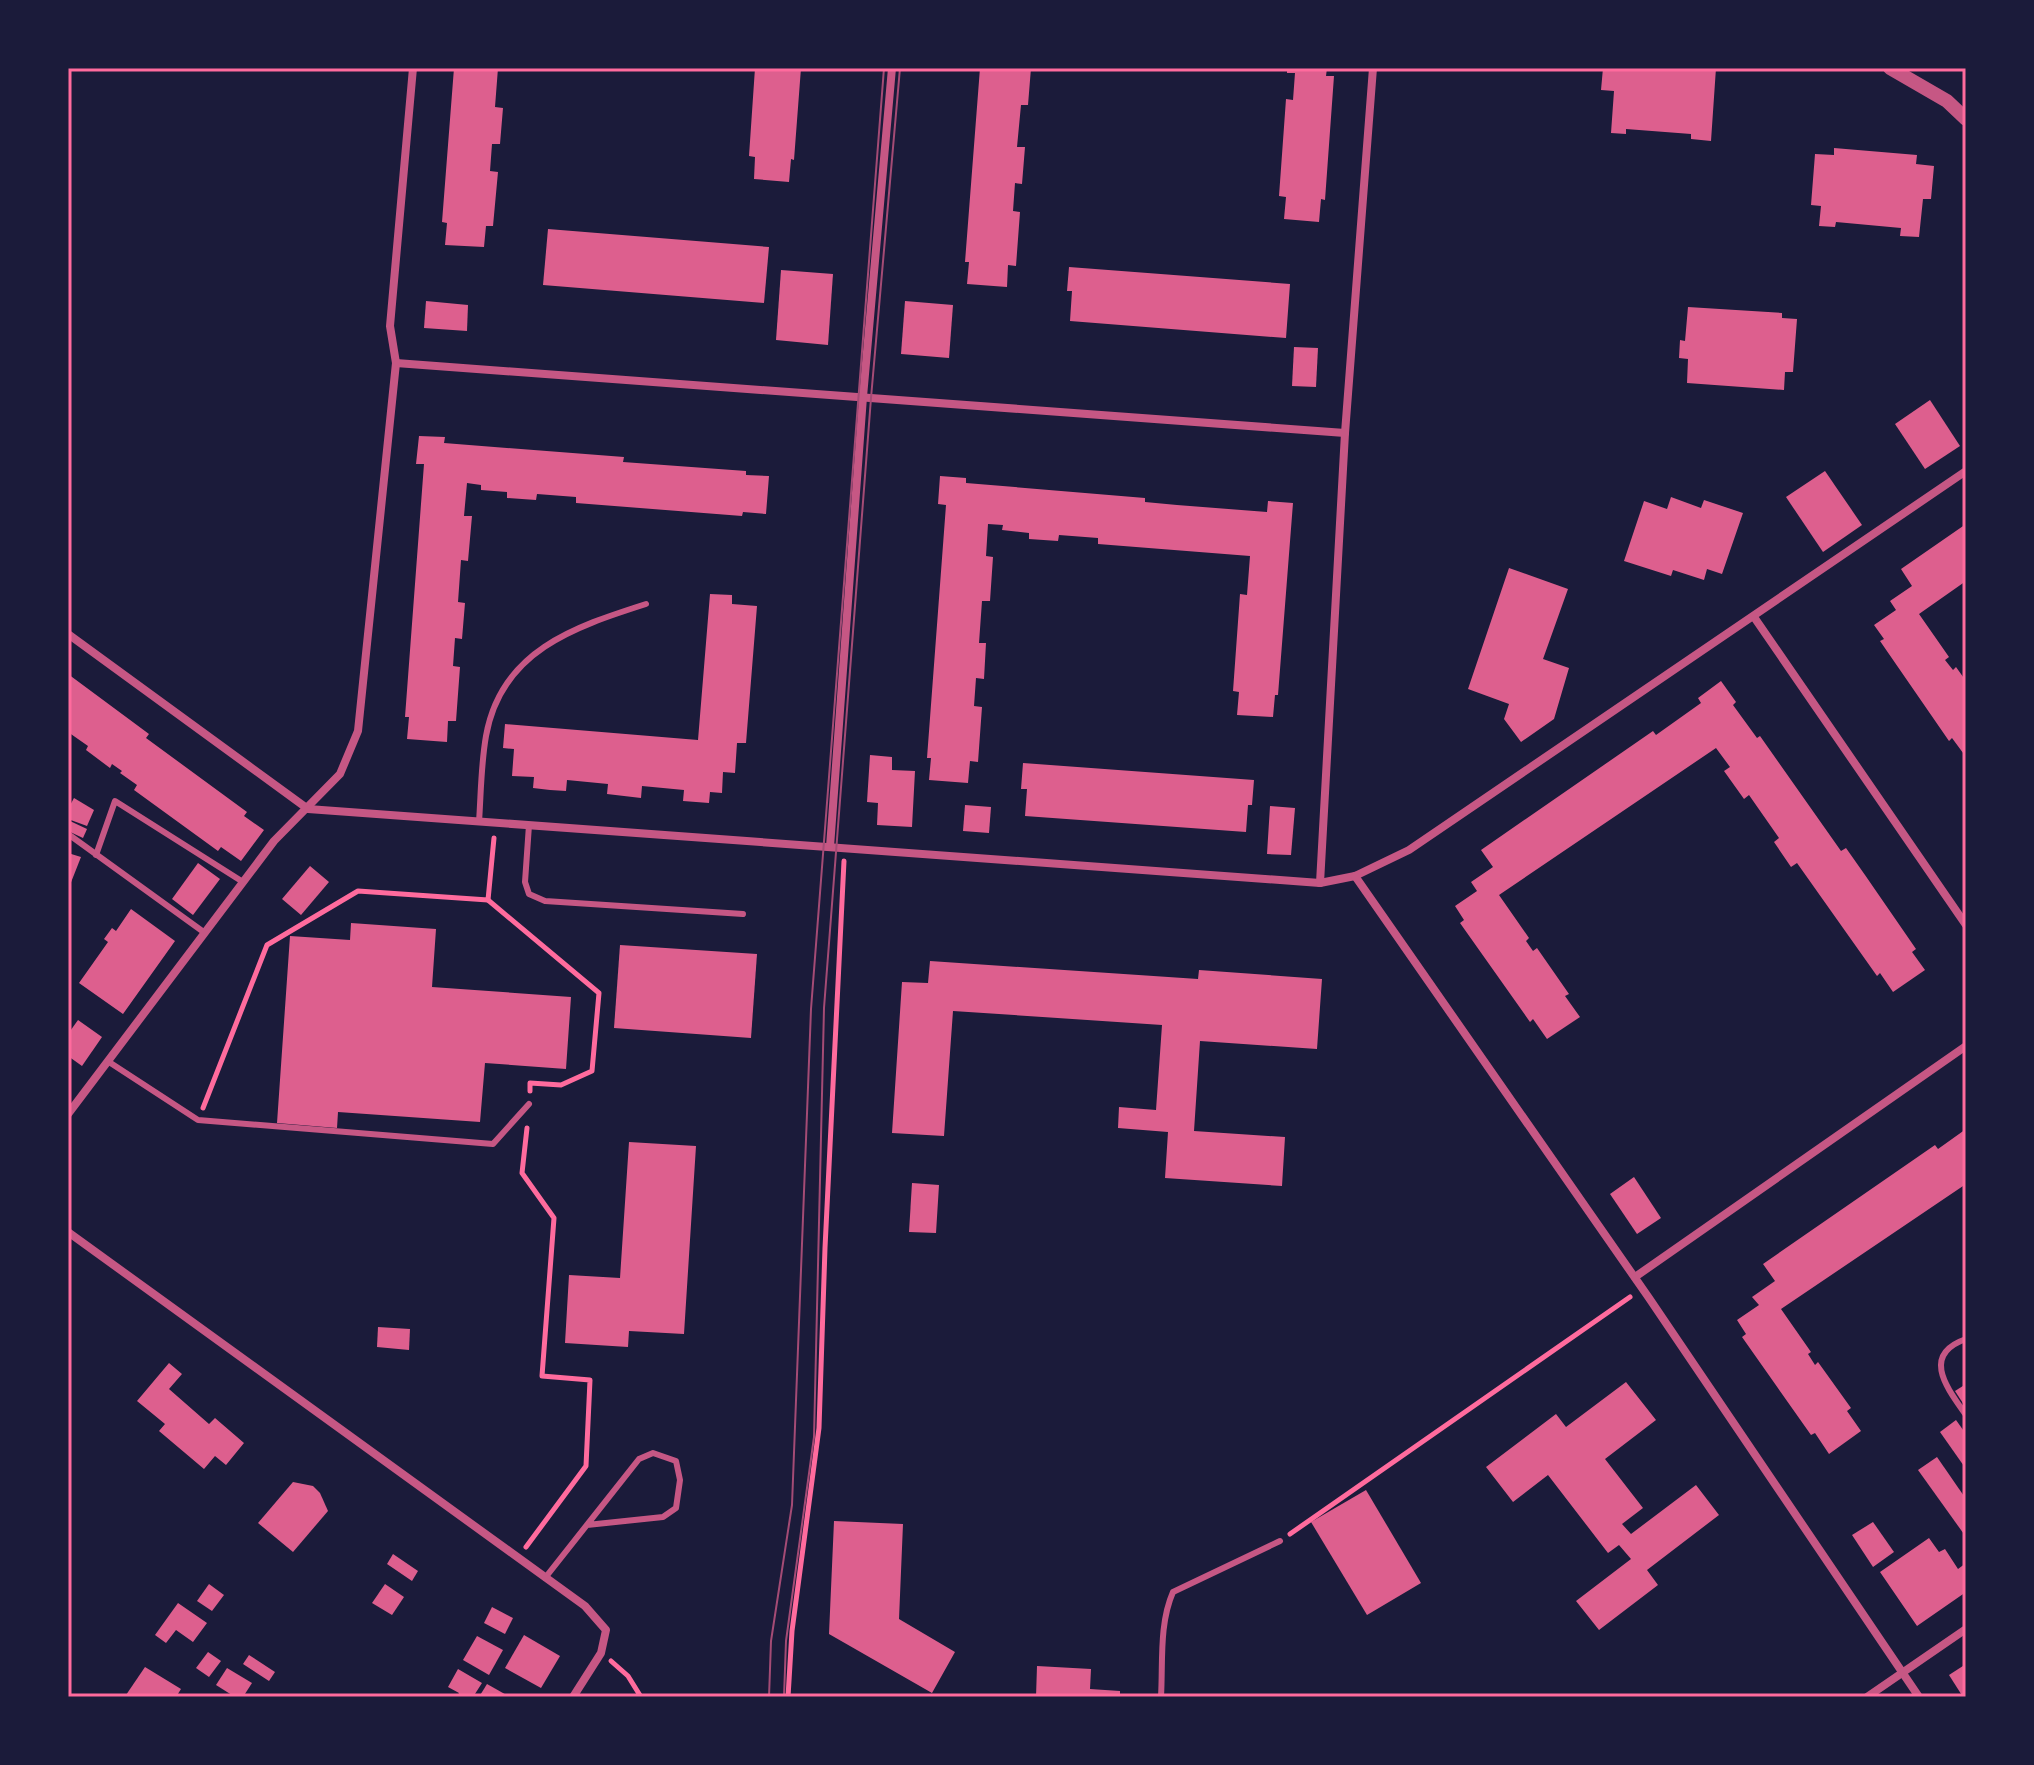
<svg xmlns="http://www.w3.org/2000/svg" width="2034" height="1765" font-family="Ubuntu,sans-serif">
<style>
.building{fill:#dd5f8e}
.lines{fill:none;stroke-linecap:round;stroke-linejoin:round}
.path{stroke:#ff6b9d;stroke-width:5}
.service{stroke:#c65784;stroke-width:6}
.minor{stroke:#c65784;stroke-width:8}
.tertiary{stroke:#c65784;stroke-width:14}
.tram{stroke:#a44b75;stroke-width:2}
.neatline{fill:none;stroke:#ff6b9d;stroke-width:3}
</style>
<rect width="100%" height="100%" fill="#1b1b3a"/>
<g class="building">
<path d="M454,68h44l-3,39 8,1 -3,36h-8l-2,27 8,1 -5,54h-7l-2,21 -39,-2 2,-22 -5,-1z"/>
<path d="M755,68h46l-7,92 -3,-1 -2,23 -35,-3 1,-22 -6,-1z"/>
<path d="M980,68h51l-3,37h-7l-4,42h8l-3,37 -7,-1 -2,28 7,1 -4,54 -8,-1 -1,22 -40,-3 2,-22h-4z"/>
<path d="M1287,68h40l-1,8h8l-9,124 -4,-1 -2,23 -35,-3 2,-22 -7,-1 7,-97 7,1 2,-27h-8z"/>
<path d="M1603,68h113l-5,73 -20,-2v-5l-65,-5v5l-15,-1 3,-42 -13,-1z"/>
<path d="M1834,148l83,7 -1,9 18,2 -3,33h-8l-4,38 -19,-1 1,-8 -65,-6 -1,5 -16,-1 2,-20 -10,-1 4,-51 19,1z"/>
<path d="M548,229l221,18 -5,56 -221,-18z"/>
<path d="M1069,267l221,17 -4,54 -216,-17 2,-30h-5z"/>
<path d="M781,270l52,4 -5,71 -52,-5z"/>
<path d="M426,301l42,4 -1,26 -43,-3z"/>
<path d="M905,301l48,4 -4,53 -48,-4z"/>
<path d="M1688,307l94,6v5l15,1 -4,53h-8l-1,18 -97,-7 1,-24 -9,-1 1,-18 5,1z"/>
<path d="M1294,347l24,1 -2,39 -24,-1z"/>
<path d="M1930,400l30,46 -35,23 -30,-45z"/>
<path d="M419,436l26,1 -1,6 180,14 -1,5 123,9v4l23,1 -3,38 -23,-2 -1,4 -166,-13v-6l-39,-3 -1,6 -29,-2v-6l-26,-2v-5l-14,-2 -3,33h8l-4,45 -7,-1 -3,42 7,1 -3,36 -7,-1 -2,28 7,1 -4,54h-8l-1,21 -40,-3 2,-22h-4l19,-253h-8z"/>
<path d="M1825,471l37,54 -39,27 -37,-55z"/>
<path d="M940,476l26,2v5l179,15v4l32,3 90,7 1,-11 25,2 -15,192h-3l-2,22 -36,-2 2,-23 -6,-1 7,-97 7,1 3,-39 -152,-12v-6l-39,-3 -1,6 -29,-2v-6l-27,-3 1,-5 -15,-1 -2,32 7,1 -3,44h-8l-3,42h7l-2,36 -8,-1 -2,28 8,1 -4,55 -8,-1 -2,22 -39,-3 2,-22h-4l19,-253 -8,-1z"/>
<path d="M1671,497l30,11 3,-8 39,13 -21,61 -15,-5 -3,11 -31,-10 -2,6 -47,-15 20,-60 23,8z"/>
<path d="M1966,524v57l-47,33 30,43 -4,3 8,10 3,-3 10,14v76l-14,-19 -3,3 -69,-100 4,-2 -10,-14 22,-15 -6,-9 22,-15 -11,-17z"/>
<path d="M1509,568l59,21 -25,70 26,9 -15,51 -33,23 -17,-23 5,-15 -41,-15z"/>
<path d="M710,594l22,1v9l25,2 -11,137h-9l-2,30 -12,-1 -1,21 -12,-1 -1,11 -26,-2 1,-11 -42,-4 -1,12 -34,-4 1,-10 -41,-4 -1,11 -16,-1 -17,-2 1,-11 -22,-1 2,-27 -11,-1 2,-24 193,16z"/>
<path d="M68,674l81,60 -3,4 101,74 -3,4 20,14 -23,31 -20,-14 -3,4 -84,-61 3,-5 -17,-12 2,-2 -10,-7 -2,4 -24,-18 2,-4 -20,-14z"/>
<path d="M1721,681l15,21 -3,3 24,33 3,-2 81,115 5,-3 19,27 51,74 -4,3 13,18 -32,22 -13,-19 -3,3 -80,-113 -6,4 -17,-25 5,-4 -30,-43 -5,4 -20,-28 6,-4 -14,-19 -217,147 30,43 -3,3 7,10 4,-3 32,46 -4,2 15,21 -33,22 -14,-20 -3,3 -70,-99 4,-3 -9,-14 22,-15 -6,-9 22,-15 -12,-17 172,-119 3,4 45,-32 -3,-5z"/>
<path d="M870,755l22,2v13l23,1 -3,56 -35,-2 1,-22 -11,-1z"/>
<path d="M1023,763l231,17 -2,25h-4l-2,27 -221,-16 2,-27h-6z"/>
<path d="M74,798l20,12 -7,16 -19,-7v-10z"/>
<path d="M965,805l26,2 -2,26 -26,-2z"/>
<path d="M1270,806l25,2 -4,47 -24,-1z"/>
<path d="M70,821l17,8 -4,9 -15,-7z"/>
<path d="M68,853l13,4 -13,33z"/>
<path d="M198,863l22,16 -27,36 -21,-16z"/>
<path d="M310,866l19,16 -28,33 -19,-16z"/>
<path d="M131,909l44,32 -52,73 -44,-31 29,-41 -4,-3 8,-11 4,3z"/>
<path d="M351,923l85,6 -4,58 139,10 -5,72 -81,-6 -5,59 -142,-10 -1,16 -60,-5 13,-187 60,4z"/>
<path d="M620,945l137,9 -6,84 -137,-10z"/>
<path d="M930,961l268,18 1,-9 123,9 -5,70 -117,-8 -6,90 91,6 -3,49 -117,-8 3,-46 -50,-4 1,-21 37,3 6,-85 -209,-14 -9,125 -52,-3 10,-151 26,1z"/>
<path d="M78,1020l24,17 -20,29 -14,-10v-22z"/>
<path d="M1966,1129v55l-185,125 30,43 -3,2 7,11 3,-3 33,46 -4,3 14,20 -32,23 -14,-21 -4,2 -69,-98 4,-3 -9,-14 22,-15 -7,-8 23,-16 -12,-17 172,-119 3,4z"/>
<path d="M629,1142l67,4 -12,188 -55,-3 -1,16 -63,-4 4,-68 51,3z"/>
<path d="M1634,1177l27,41 -24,16 -27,-40z"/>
<path d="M912,1183l27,2 -3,48 -27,-1z"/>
<path d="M378,1327l32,2 -1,21 -32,-3z"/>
<path d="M169,1363l13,11 -13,15 40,35 6,-6 29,25 -18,22 -11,-9 -11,13 -45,-38 6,-7 -28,-23z"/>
<path d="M1626,1382l30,38 -51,39 38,49 -21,16 9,10 65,-49 23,30 -72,55 11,15 -59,45 -23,-29 55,-42 -12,-14 -11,8 -60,-78 -35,27 -27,-35 70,-53 10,13z"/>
<path d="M1966,1384v24l-11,-17z"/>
<path d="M1956,1420l10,14v35l-26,-37z"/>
<path d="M1937,1457l29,42v38l-48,-67z"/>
<path d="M293,1482l20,4 7,7 8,18 -35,41 -35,-29z"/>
<path d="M1366,1490l55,93 -54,32 -56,-93z"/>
<path d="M834,1521l69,3 -4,95 56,33 -23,41 -103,-59z"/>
<path d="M1873,1522l21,30 -21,15 -21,-32z"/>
<path d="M1929,1538l10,14 6,-3 13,20 8,-6v29l-49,34 -37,-54z"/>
<path d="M393,1554l25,17 -6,10 -25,-17z"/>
<path d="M209,1584l15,11 -12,16 -15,-10z"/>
<path d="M385,1584l19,13 -12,18 -20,-12z"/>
<path d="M178,1603l29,20 -14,19 -17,-12 -10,13 -11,-8z"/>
<path d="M492,1607l21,11 -8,16 -21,-11z"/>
<path d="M524,1635l36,21 -19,32 -36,-20z"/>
<path d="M477,1636l26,14 -14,25 -26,-15z"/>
<path d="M208,1652l13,9 -12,16 -13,-9z"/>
<path d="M249,1655l26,17 -6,9 -26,-17z"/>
<path d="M1966,1664v33h-3l-14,-22z"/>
<path d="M1037,1666l54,3 -1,20 30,2v6h-84z"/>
<path d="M145,1667l36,22 -5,8 -50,-2z"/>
<path d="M227,1668l25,15 -9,14h-8l-19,-12z"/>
<path d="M458,1669l24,14 -9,14h-16l2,-4 -11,-6z"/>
<path d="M487,1684l23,13h-31z"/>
</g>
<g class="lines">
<g class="path">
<path d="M488,900l111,93 -7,78 -31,14 -31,-2v8"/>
<path d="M203,1108l64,-163 91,-54 130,9 6,-62"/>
<path d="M1290,1534l340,-237"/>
<path d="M526,1547l60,-81 4,-86 -48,-4 12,-158 -32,-45 5,-45"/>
<path d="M611,1661l17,15 13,21"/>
<path d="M788,1697l4,-66 27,-203 6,-180 19,-387"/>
</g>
<g class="service">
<path d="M479,822c2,-29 2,-58 7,-86 15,-85 88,-109 160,-132"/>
<path d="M529,825l-4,57 4,12 16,7 198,13"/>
<path d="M68,834l137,99"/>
<path d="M96,855l19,-54 128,81"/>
<path d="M109,1062l89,58 295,24 36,-40"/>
<path d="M1966,1339c-46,16 -18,50 0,76"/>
<path d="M545,1578l94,-119 14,-6 23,8 4,19 -4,28 -13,9 -76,8"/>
<path d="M1161,1697c2,-35 -2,-73 12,-105l107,-51"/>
</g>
<g class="minor">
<path d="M396,363l949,70"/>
<path d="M1754,617l212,308"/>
<path d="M68,634l240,175 1012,74 35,-7 54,-26 557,-379"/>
<path d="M830,847l33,-450 29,-329"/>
<path d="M1355,876l294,422 270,399"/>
<path d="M1320,883l25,-450 28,-365"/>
<path d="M68,1114l206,-273 66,-67 18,-43 38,-368 -6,-37 23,-258"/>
<path d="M68,1232l517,374 21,24 -5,23 -28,44"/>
<path d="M1635,1277l331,-231"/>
<path d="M1867,1697l99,-68"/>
</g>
<path class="tertiary" d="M1890,68l57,33 19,18"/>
<g class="tram">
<path d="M769,1697l2,-56 21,-136 19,-496 73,-941"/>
<path d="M784,1697l2,-56 28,-204 10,-429 47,-610 29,-330"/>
</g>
</g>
<rect width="2034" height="1765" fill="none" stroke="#1b1b3a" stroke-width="140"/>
<rect x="70" y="70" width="1894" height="1625" class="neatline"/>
</svg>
